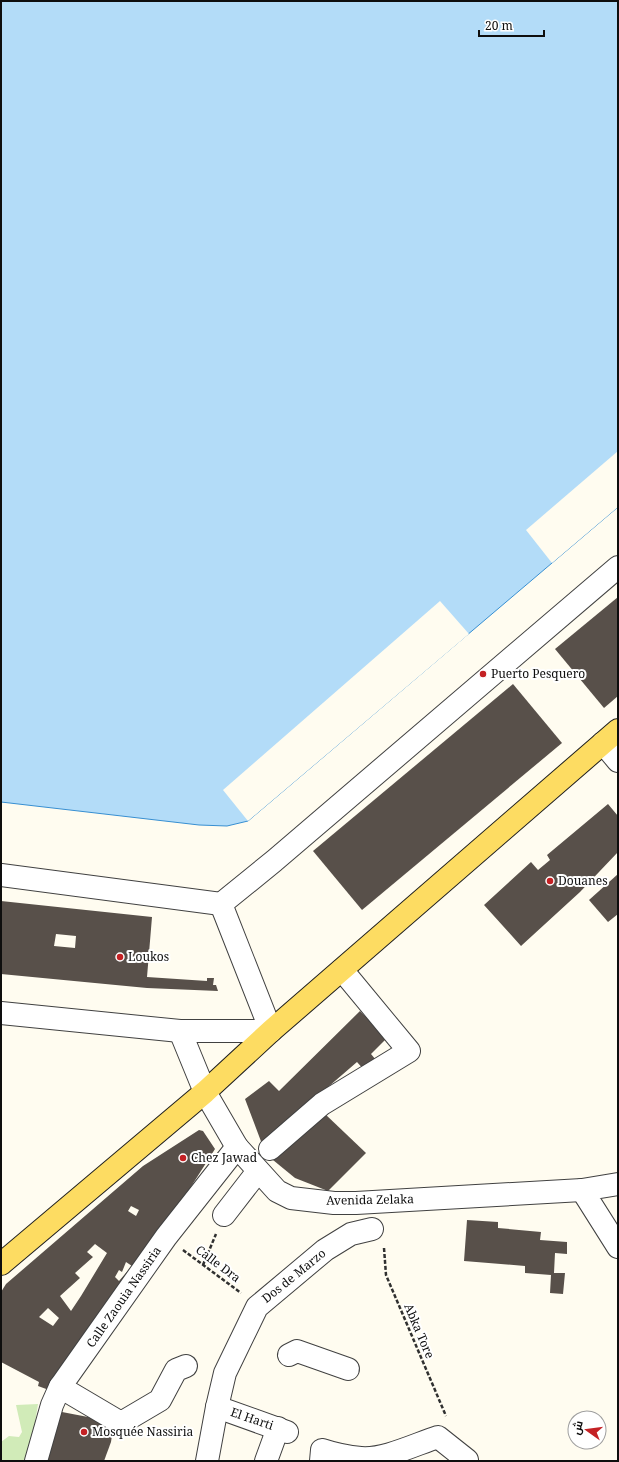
<svg xmlns="http://www.w3.org/2000/svg" width="619" height="1462" font-family="'Noto Serif',Cairo,serif">
<style>
.green{fill:#d1ebb8}
.water{fill:#b3dcf8;stroke:#378fd2}
.pier{fill:#fffcf0}
.building{fill:#58504a;fill-rule:evenodd}
.lines{fill:none;stroke-linecap:round;stroke-linejoin:round}
.minor-casing{stroke:#414141;stroke-width:24}
.major-casing{stroke:#1f1f1f;stroke-width:24}
.path{stroke:#303030;stroke-width:2.5;stroke-dasharray:4 2;stroke-linecap:butt}
.minor{stroke:#fff;stroke-width:22}
.major{stroke:#fddc62;stroke-width:22}
.poi-dot{fill:#c42124;stroke:#fff;stroke-width:1.5}
.labels{text-anchor:middle;stroke-width:4;stroke-linejoin:round;paint-order:stroke}
.poi-label{font-size:12px;fill:#0e0e0e;stroke:#fff;text-anchor:start}
.street-label{font-size:12px;fill:#0e0e0e;stroke:#fff}
</style>
<rect width="100%" height="100%" fill="#fffcf0"/>
<path class="green" d="M38,1404l-9,57h-28v-19l8,-6 10,1 3,-5 -6,-27z"/>
<path class="water" d="M1,1h617v506l-370,314 -21,5 -28,-1 -198,-23z"/>
<g class="pier">
<path d="M618,451v56l-66,56 -26,-33z"/>
<path d="M440,601l29,33 -221,187 -25,-31z"/>
</g>
<g class="building">
<path d="M618,597v99l-14,12 -49,-59z"/>
<path d="M513,684l49,59 -200,167 -49,-59z"/>
<path d="M608,804l10,12v36l-38,40 -59,54 -37,-41 47,-43 7,8 12,-10 -3,-5z"/>
<path d="M618,874v40l-10,8 -19,-22z"/>
<path d="M1,901l151,16 -5,60 60,4v-3h7l-1,7h3l2,6 -71,-3 -146,-14zM56,934l20,2 -1,12 -21,-2z"/>
<path d="M360,1011l27,27 -16,16 5,6 -11,11 -8,-9 -95,82 -17,-45 24,-18 10,10z"/>
<path d="M324,1113l42,40 -38,38 -33,-13 -22,-18z"/>
<path d="M199,1130l4,1 12,18 -30,47 -136,194 -11,-4 1,-4 -38,-20v-70l5,-8 137,-118zM131,1206l8,4 -3,6 -8,-5zM95,1244l12,9 -26,43 -10,15 -11,-15 20,-18 -5,-5 18,-16 -6,-5zM126,1262l6,4 -13,15 -4,-4 4,-7 3,2zM48,1308l11,10 -6,8 -14,-9z"/>
<path d="M467,1220l31,2v6l43,4 -1,8 27,2v12l-12,-1 -1,20h11l-2,21 -13,-1 1,-18 -26,-2v-7l-61,-5z"/>
<path d="M62,1412l52,10 -3,20 -7,19h-61z"/>
</g>
<g class="lines">
<defs>
<g id="minor">
<path d="M603,743l15,18"/>
<path d="M1,875l220,29"/>
<path d="M1,1013l179,18h91l-50,-127 53,-43 344,-294"/>
<path d="M180,1031l25,61 32,55 40,44 14,7 43,5h22l226,-13"/>
<path d="M270,1149l52,-45 87,-53 -67,-81"/>
<path d="M618,1184l-36,6 36,57"/>
<path d="M224,1215l34,-44"/>
<path d="M289,1355l8,-4 51,18"/>
<path d="M60,1387l61,36 39,-23 16,-30 10,-4"/>
<path d="M217,1407l70,25"/>
<path d="M36,1461l16,-56 8,-18 106,-150 71,-90"/>
<path d="M207,1461l10,-54 8,-34 32,-66 68,-57 26,-16 21,-5"/>
<path d="M266,1461l12,-33"/>
<path d="M321,1461l1,-11c12,4 26,7 39,8 23,2 55,-14 77,-21l29,23"/>
</g>
<path id="major" d="M1,1264l204,-172 66,-61 347,-301"/>
</defs>
<use href="#minor" class="minor-casing"/>
<use href="#major" class="major-casing"/>
<g class="path">
<path d="M384,1248l2,27 60,141"/>
<path d="M183,1250l58,43"/>
<path d="M203,1265l13,-31"/>
</g>
<use href="#minor" class="minor"/>
<use href="#major" class="major"/>
</g>
<g class="poi-dot">
<circle cx="483" cy="674" r="4"/>
<circle cx="550" cy="881" r="4"/>
<circle cx="120" cy="957" r="4"/>
<circle cx="183" cy="1158" r="4"/>
<circle cx="84" cy="1432" r="4"/>
</g>
<g class="labels">
<g class="poi-label">
<text x="491" y="678">Puerto Pesquero</text>
<text x="558" y="885">Douanes</text>
<text x="128" y="961">Loukos</text>
<text x="191" y="1162">Chez Jawad</text>
<text x="92" y="1436">Mosquée Nassiria</text>
</g>
<g class="street-label">
<text transform="translate(370 1200) rotate(-1)" y="4">Avenida Zelaka</text>
<text transform="translate(218 1264) rotate(37)" y="4">Calle Dra</text>
<text transform="translate(294 1276) rotate(-39)" y="4">Dos de Marzo</text>
<text transform="translate(124 1297) rotate(-55)" y="4">Calle Zaouia Nassiria</text>
<text transform="translate(419 1331) rotate(67)" y="4">Abka Tore</text>
<text transform="translate(252 1419) rotate(19)" y="4">El Harti</text>
</g>
</g>
<rect width="619" height="1462" fill="none" stroke="#0e0e0e" stroke-width="4"/>
<g transform="translate(587 1430) rotate(284)"><circle r="19" fill="#ffffff" stroke="#9f9f9f"/>
<path d="M0-3L7 15L0 10L-7 15Z" fill="#c42124"/>
<text y="-6" font-size="11" font-weight="bold" text-anchor="middle" fill="#0e0e0e">ش</text>
</g>
<path d="M479 30v6h65v-6" fill="none" stroke="#0e0e0e" stroke-width="2"/>
<text x="485" y="30" font-size="12" fill="#0e0e0e" stroke="#ffffff" stroke-width="3" paint-order="stroke">20 m</text>
</svg>
